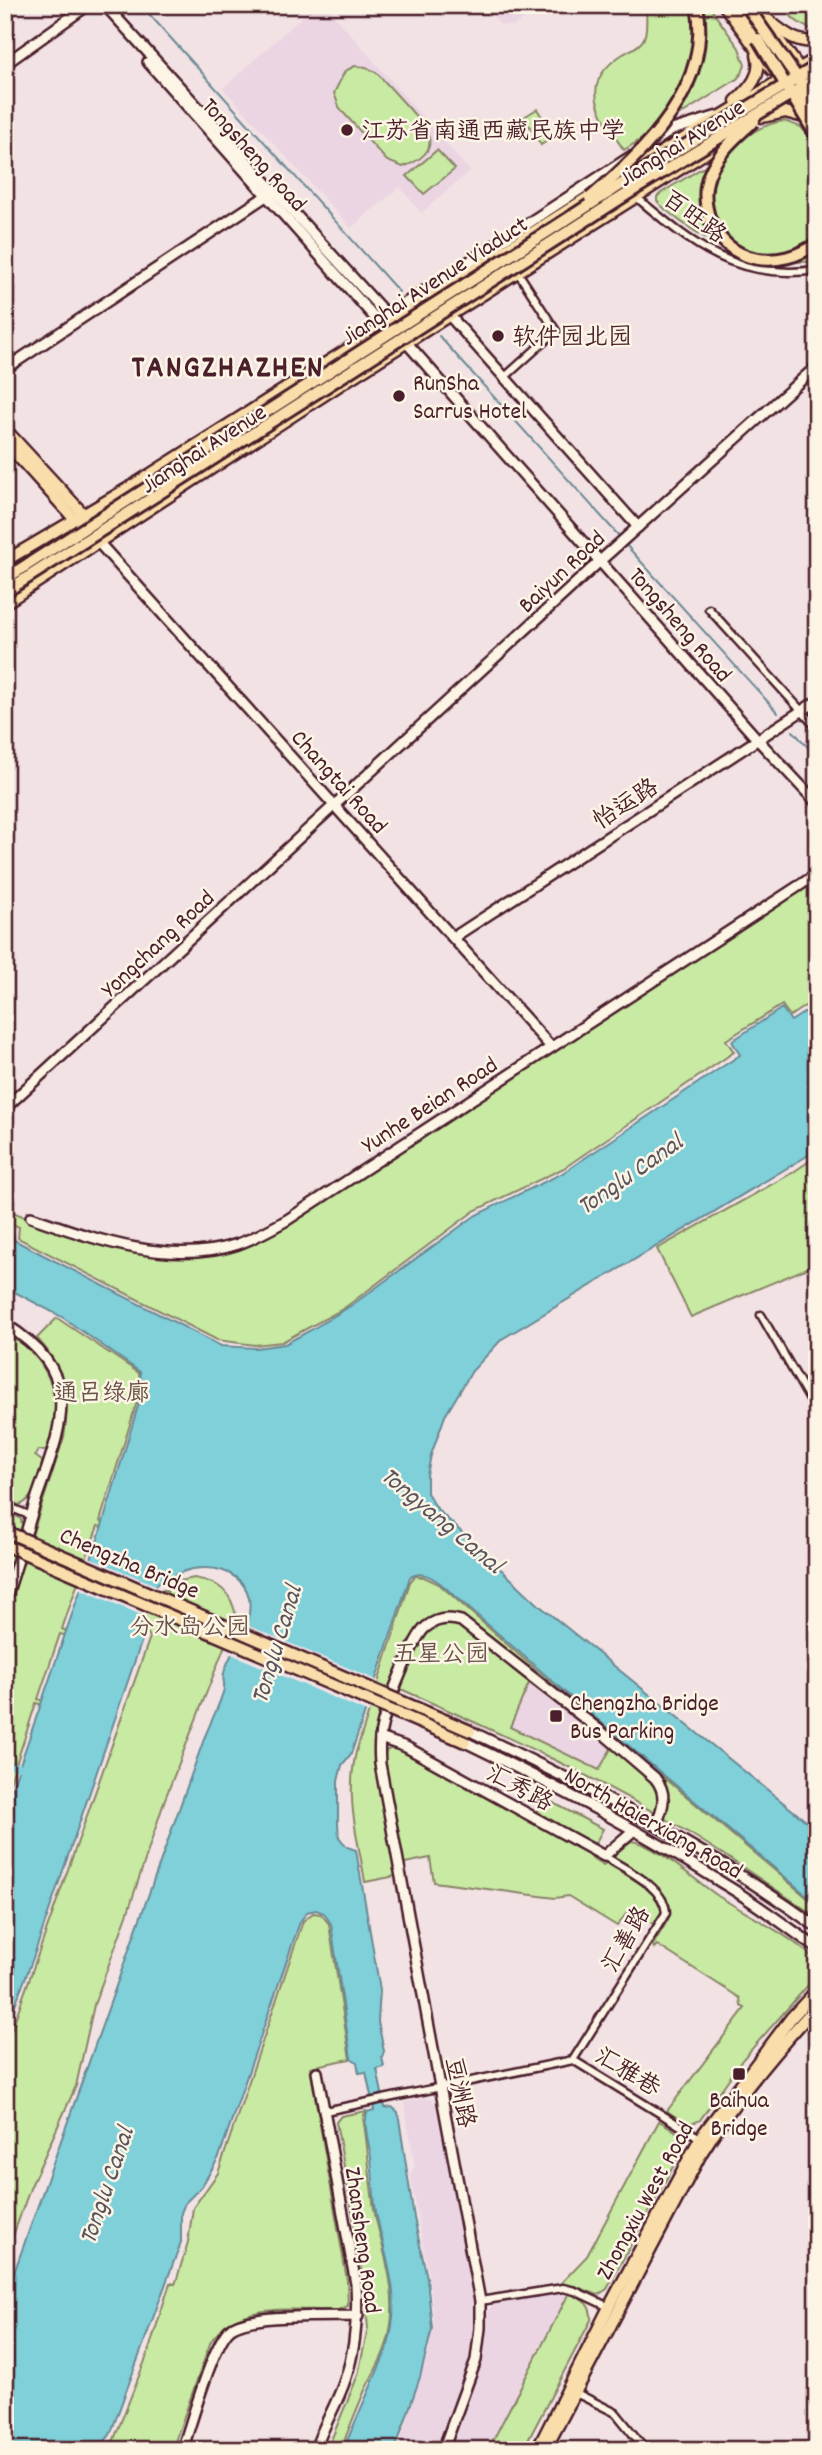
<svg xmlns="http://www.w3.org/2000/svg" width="822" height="2455" font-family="Dekko,'LXGW WenKai TC',sans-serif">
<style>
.built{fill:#ebd5e3}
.green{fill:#c8eaa3;stroke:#898467;stroke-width:2;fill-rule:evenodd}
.water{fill:#7fd0d9;stroke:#6a8993;stroke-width:2}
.pier{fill:#f2e2e4}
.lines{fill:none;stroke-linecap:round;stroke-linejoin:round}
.stream{stroke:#6a8993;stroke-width:2}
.canal{stroke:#7fd0d9;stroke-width:7}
.street-casing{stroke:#4a1f2b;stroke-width:11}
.secondary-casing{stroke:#4a1f2b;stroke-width:14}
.primary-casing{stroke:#4a1f2b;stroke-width:15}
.highway-casing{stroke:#4a1f2b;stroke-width:16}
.street{stroke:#fcf5e5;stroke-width:6}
.secondary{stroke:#fcf5e5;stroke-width:9}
.primary{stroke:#f9deab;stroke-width:10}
.highway{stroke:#f9deab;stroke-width:10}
.primary-bridge-casing{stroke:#4a1f2b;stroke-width:15;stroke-linecap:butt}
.highway-bridge-casing{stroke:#4a1f2b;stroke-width:16;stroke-linecap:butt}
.primary-bridge{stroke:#f9deab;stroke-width:10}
.highway-bridge{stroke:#f9deab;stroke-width:10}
.poi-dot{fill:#4a1f2b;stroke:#fcf5e5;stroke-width:2.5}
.labels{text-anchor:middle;stroke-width:5;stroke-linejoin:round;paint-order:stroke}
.poi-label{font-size:24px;fill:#4a1f2b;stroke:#fcf5e5;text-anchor:start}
.street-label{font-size:24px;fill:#4a1f2b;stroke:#fcf5e5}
.park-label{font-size:24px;fill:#6a5249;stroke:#fcf5e5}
.water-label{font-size:26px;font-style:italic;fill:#5a545f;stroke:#fcf5e5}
.district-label{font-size:32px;font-weight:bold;letter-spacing:2px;fill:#4a1f2b;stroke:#fcf5e5}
</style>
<rect width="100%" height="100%" fill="#f2e2e4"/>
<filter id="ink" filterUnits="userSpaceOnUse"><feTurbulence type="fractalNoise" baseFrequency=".0143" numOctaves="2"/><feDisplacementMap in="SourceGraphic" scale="14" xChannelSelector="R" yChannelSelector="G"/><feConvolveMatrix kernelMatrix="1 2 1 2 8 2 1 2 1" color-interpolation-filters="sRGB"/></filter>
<g filter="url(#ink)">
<g class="built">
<path d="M315,5h10l145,166 -49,42 -21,-26 -49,41 -128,-140z"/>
<path d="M489,5h55v2l-30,19 -14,-1 -14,-18z"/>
<path d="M529,1682l84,63 -15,25 -88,-43z"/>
<path d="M425,2098l8,2 7,10 32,177 2,38 -7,42 -30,83h-39l36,-122 -3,-39 -21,-115 5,-8 -11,-64z"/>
<path d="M550,2293h19l-79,157h-44l31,-80 11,-60 7,-6z"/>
</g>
<g class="green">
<path d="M646,5h62l31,43 6,17 -3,8 -5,6 -113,71c-24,-35 -48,-66 -1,-96 7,-4 18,-8 21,-16 4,-9 2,-23 2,-33z"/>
<path d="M781,5h36v25c-16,-2 -26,-13 -36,-25z"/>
<path d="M355,66l11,1 11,6c10,11 20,22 30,33 23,26 38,45 -4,61l-16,-6 -47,-52 -6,-16 11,-22z"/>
<path d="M537,109l17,27 -13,9 -17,-28z"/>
<path d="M784,121l17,6 16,19v115c-52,4 -87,-5 -130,-35 -11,-8 -22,-15 -30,-25v-4l4,-4 41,-25 7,-1c22,-18 46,-43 75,-46z"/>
<path d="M437,150l18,19 -31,25 -17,-18z"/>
<path d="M817,878v120l-27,18 -8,-11 -56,35 8,12 -170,116 -90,43 -131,98 -61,33 -27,3 -38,-5 -199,-102 1,-11 -14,-7 3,-10 49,20 127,25 67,-13z"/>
<path d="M817,1156v108l-126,53 -34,-68 135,-76z"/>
<path d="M57,1318l82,55 2,16 -41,132 5,2 3,6 -10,-3 -7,19 10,3 -6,4 -6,-2 -27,79 6,3 3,5 -11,-3 -22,65 12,4 -5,3 -9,-3 -31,95v-180l59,-181c7,-38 0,-70 -27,-99z"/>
<path d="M5,1330c34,22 56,54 49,96 -2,9 -3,19 -10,25l-6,-1 -3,6 7,5v3c-3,14 -7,35 -22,41l-15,-4z"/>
<path d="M5,1510l15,8 3,8 -10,34 -8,5z"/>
<path d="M415,1576l9,1 15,7 96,85 282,237v11c-48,-31 -94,-65 -143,-93 -91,-54 -186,-96 -282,-139l-16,43 -1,30c11,-7 16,-13 30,-8l189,104 -2,4 11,7 3,-2c13,8 50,27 56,41 2,8 -3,15 -7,21l-26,-15 -12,16 -49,-30 -13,2 -121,-16 -4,-24 -35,7 1,11 -31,6c-7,-44 -20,-83 -9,-130l54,-170zM529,1683l84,62 -14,25 -89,-43z"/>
<path d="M194,1578c25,4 38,14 42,39l-71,182 -38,116 -33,90 -18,81 -45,100 -26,72v-210l145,-411 -8,-13 15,-34h14l9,-9z"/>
<path d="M544,1798l59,31 -8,15 -60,-30z"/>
<path d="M632,1841c23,3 65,41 86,55 30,19 64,35 91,58 5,4 6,8 8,14l-6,14 -69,78 -42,60c-13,8 -22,-2 -33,-9l78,-103 -4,-2 -1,-8 -83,-53 -3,3 -1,-2c4,-10 12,-19 16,-29 9,-26 -36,-46 -54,-58v-8z"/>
<path d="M313,1913l8,1 8,10 21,135 -40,8 37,213 1,26 -10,4c-43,1 -99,-10 -127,31l-39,109h-71l2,-5 8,2 37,-94 22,-70 5,1 1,-2 12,-40 5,-34 25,-35 85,-252z"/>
<path d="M366,2111l-3,7c6,32 6,64 12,96 8,39 23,76 15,117 -4,22 -15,39 -25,59 -8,19 -17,40 -24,60h-14l31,-75 10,-47 -7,-68 -25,-138 5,-6z"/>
<path d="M659,2121c13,8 26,12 23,29l-75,139 -9,6 -23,-9 -15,-2 27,-28z"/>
<path d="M569,2293c13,7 23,10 22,27l-68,130h-35z"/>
</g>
<path class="water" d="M817,1004v146l-315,189 -30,32 -27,45 -14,39 -4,20v18l11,17 102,96 277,224v74l-251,-211 -126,-110c-10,-7 -19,-12 -30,-6l-59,177 -9,11 -4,16v43l1,13 8,10 9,3 24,140 -2,32 6,29 -2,6 2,10 -7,2 8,39 7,-1 6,5 16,106 13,60 5,51 -12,48 -25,73h-52l44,-101c16,-56 -1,-84 -11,-137 -3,-18 -3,-36 -5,-54 -2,-16 -8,-32 -4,-46l7,-2 -8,-38 -7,1 -2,-11 -6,-4 -20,-134 -7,-11 -8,-3 -9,2 -7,10 -81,235 -17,29 -17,17 -4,10v29l-71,193 -13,15h-92v-152l199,-559c6,-16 16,-34 20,-50 1,-5 -2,-11 0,-16 5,-19 19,-35 24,-54 9,-38 -22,-55 -55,-50 -12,2 -24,9 -35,14l-18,38 2,19 -109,318 -28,73v-223l93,-269 44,-146 -2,-21 -78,-55 -57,-30v-56l8,3 1,6 207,106 35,2 29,-4 26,-14 41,-25 124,-90 85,-41 179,-119 -8,-14 50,-33 9,13z"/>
<g class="pier">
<path d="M89,1557l71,30 -14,30 -68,-29z"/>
<path d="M242,1623l137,58 -10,32 -140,-60z"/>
</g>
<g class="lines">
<g class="stream">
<path d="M141,5l258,287"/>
<path d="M439,336l180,200"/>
<path d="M626,545l152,168"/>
<path d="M793,731l24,26"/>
</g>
<path class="canal" d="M12,1765l8,2"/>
<defs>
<g id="street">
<path d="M635,196c58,49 101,85 182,74"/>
<path d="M505,377l51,-46 -39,-60"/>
<path d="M709,609l108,119"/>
<path d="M761,1315l56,97"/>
<path d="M5,1505l26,11"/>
<path d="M573,2060l93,-147c-1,-26 -41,-44 -62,-57"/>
<path d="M325,2111l248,-51 127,78"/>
<path d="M480,2301l83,-13 12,3 34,16"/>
<path d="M572,2391l44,22 30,37"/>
</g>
<g id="secondary">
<path d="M105,5l288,317 11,-18 226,-147"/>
<path d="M148,62l236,266"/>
<path d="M5,64l83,-59"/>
<path d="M812,86l5,7"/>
<path d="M651,144l21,-14 46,-14"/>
<path d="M449,315l189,212"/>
<path d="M406,342l352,398 59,63"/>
<path d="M5,369l264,-175"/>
<path d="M99,543l452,504"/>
<path d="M454,937l363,-236"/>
<path d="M5,1108l595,-547 217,-195"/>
<path d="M31,1217c63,22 139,50 207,27 17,-6 33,-15 49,-24l530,-346"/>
<path d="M5,1324c80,50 58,98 32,173 -11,34 -20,69 -32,103"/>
<path d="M470,1731c120,57 239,118 347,196"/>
<path d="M380,1738l26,9 198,109 30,-26"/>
<path d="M465,1742c89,43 176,89 259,142 32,19 62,42 93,64"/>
<path d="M182,2450c9,-25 31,-107 48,-121 21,-16 99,-12 128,-13"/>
<path d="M315,2450c8,-24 22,-46 30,-70 11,-32 13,-63 11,-96l-39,-212"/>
<path d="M443,2450l33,-90 4,-32v-27l-100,-537c-1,-13 -1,-26 2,-38 4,-18 31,-89 44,-99 11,-9 22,-10 35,-6l137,108 57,49c13,16 8,30 1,47"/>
</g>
<g id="primary">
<path d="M724,5l48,65"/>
<path d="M753,5l49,67"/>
<path d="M768,20c15,12 28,24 49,21"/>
<path d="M736,101c14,-13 27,-27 21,-46"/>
<path d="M762,117l23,-5 19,5"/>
<path d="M614,181l203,-123"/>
<path d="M5,429l81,88"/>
<path d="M5,442l73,81"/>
<path d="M5,561l122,-72 468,-296"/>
<path d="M5,603l336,-219 380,-241"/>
<path d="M537,2450l72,-143 91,-169 91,-120 26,-28"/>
<path d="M545,2450l157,-298c32,-52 73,-101 115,-146"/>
</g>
<path id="highway" d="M733,5l25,34"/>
</defs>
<use href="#street" class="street-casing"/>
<use href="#secondary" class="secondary-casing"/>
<use href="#primary" class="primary-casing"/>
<use href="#highway" class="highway-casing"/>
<use href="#street" class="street"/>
<use href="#secondary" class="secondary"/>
<use href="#primary" class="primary"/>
<use href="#highway" class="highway"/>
<defs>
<g id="primary-bridge">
<path d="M5,1531l465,200"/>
<path d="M5,1545l460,197"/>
</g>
<g id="highway-bridge">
<path d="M746,5l71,101"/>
<path d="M758,39l59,98"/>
<path d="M797,92l20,29"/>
<path d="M754,121c-17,15 -36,31 -45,54 -5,13 -4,29 0,42 17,48 71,54 108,26"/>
<path d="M590,198c56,-48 123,-111 107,-193"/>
<path d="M5,579l631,-404 181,-109"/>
<path d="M5,592l630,-403 182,-111"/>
</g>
</defs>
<use href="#primary-bridge" class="primary-bridge-casing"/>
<use href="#highway-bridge" class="highway-bridge-casing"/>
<use href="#primary-bridge" class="primary-bridge"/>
<use href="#highway-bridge" class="highway-bridge"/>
</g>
</g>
<g class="poi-dot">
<circle cx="347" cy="130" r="7"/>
<circle cx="498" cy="336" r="7"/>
<circle cx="399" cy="396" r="7"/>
<rect x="549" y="1709" width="14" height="14" rx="3.5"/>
<rect x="732" y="2067" width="14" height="14" rx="3.5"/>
</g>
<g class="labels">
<g class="poi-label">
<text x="361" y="138">江苏省南通西藏民族中学</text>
<text x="512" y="344">软件园北园</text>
<text x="413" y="390">RunSha<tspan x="413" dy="28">Sarrus Hotel</tspan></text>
<text x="570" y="1710">Chengzha Bridge<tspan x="570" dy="28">Bus Parking</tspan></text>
<text x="739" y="2107" text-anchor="middle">Baihua<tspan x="739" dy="28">Bridge</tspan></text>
</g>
<g class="street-label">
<text transform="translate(681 142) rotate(-32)" y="8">Jianghai Avenue</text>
<text transform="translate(255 154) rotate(48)" y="8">Tongsheng Road</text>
<text transform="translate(695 216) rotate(36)" y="8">百旺路</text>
<text transform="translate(434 280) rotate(-33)" y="8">Jianghai Avenue Viaduct</text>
<text transform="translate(203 448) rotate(-33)" y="8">Jianghai Avenue</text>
<text transform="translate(561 571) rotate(-43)" y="8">Baiyun Road</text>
<text transform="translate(681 624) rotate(49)" y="8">Tongsheng Road</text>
<text transform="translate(340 781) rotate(48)" y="8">Changtai Road</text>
<text transform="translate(625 803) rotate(-33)" y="8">怡运路</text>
<text transform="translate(157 943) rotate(-43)" y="8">Yongchang Road</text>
<text transform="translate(429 1104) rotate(-33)" y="8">Yunhe Beian Road</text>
<text transform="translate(130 1562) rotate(23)" y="8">Chengzha Bridge</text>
<text transform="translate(520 1787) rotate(28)" y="8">汇秀路</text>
<text transform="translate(654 1822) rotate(30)" y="8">North Haierxiang Road</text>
<text transform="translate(625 1939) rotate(-60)" y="8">汇善路</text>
<text transform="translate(628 2071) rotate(31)" y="8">汇雅巷</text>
<text transform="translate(461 2092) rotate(79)" y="8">豆洲路</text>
<text transform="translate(644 2200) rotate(-61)" y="8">Zhongxiu West Road</text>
<text transform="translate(364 2240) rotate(82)" y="8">Zhansheng Road</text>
</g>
<g class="park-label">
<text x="102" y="1400">通吕绿廊</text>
<text x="190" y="1634">分水岛公园</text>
<text x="441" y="1661">五星公园</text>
</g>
<g class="water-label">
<text transform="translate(629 1173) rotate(-35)" y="9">Tonglu Canal</text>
<text transform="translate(443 1519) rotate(40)" y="9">Tongyang Canal</text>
<text transform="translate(275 1644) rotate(-73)" y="9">Tonglu Canal</text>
<text transform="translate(105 2185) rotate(-71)" y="9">Tonglu Canal</text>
</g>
<g class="district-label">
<text x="228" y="376">TANGZHAZHEN</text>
</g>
</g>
<rect width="822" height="2455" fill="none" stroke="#fcf5e5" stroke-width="28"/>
<rect x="14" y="14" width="794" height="2427" fill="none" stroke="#4a1f2b" stroke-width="2.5" filter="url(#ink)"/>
</svg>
